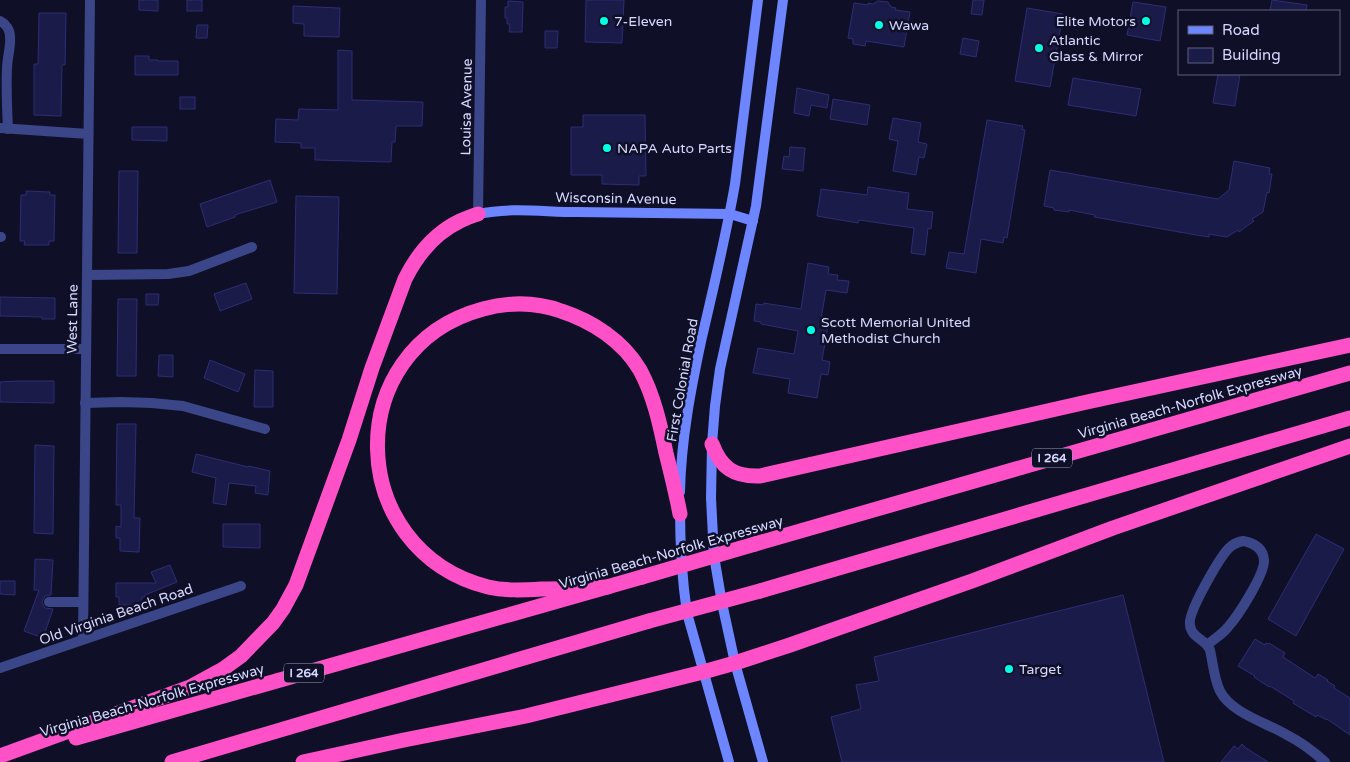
<svg xmlns="http://www.w3.org/2000/svg" width="1350" height="762" font-family="'Varela Round',sans-serif">
<style>
.building{fill:#1b1b49;stroke:#2d2d75}
.lines{fill:none;stroke-linecap:round;stroke-linejoin:round}
.street{stroke:#3a4687;stroke-width:10}
.secondary{stroke:#6d86ff;stroke-width:10}
.highway{stroke:#ff51c7;stroke-width:15}
.highway-bridge{stroke:#ff51c7;stroke-width:15}
.poi-dot{fill:#02ffe6;stroke:#0f1027;stroke-width:2}
.labels{text-anchor:middle;stroke-width:5;stroke-linejoin:round;paint-order:stroke}
.shield{fill:#0f1027;stroke:#9a9dbe;stroke-width:1}
.shield-label{font-size:12px;font-weight:bold;fill:#d6d9ff}
.poi-label{font-size:14px;fill:#d6d9ff;stroke:#0f1027;text-anchor:start}
.street-label{font-size:14px;fill:#d6d9ff;stroke:#0f1027}
</style>
<rect width="100%" height="100%" fill="#0f1027"/>
<g class="building">
<path d="M139,0h19v11l-19,-1z"/>
<rect x="187" y="0" width="15" height="11"/>
<path d="M586,0h38l-2,43 -37,-1z"/>
<path d="M973,0h11l-2,15 -11,-1z"/>
<path d="M1272,0l35,5 -1,6h-36z"/>
<path d="M508,1l15,1 -1,30h-13l1,-8h-3v-6h-2v-11h3z"/>
<path d="M878,1l10,1 3,5 5,1 -1,2 15,2 -6,35 -38,-6 -1,5 -12,-2v-5l-5,-1 6,-35 14,2v-2l5,1z"/>
<path d="M1133,2l33,5 -6,34 -33,-6z"/>
<path d="M293,6l47,2 -1,29 -35,-1v-12l-11,-1z"/>
<path d="M1027,8l36,6 -13,73 -35,-6z"/>
<path d="M39,13h27l-1,52h-3l-1,51 -27,-1v-51h4z"/>
<path d="M197,25h11l-1,13h-11z"/>
<path d="M545,31h13l-1,17h-12z"/>
<path d="M963,38l16,3 -3,16 -16,-3z"/>
<path d="M338,50l14,1v49l71,2 -1,24h-26l-1,16h-3l-1,20 -76,-2v-12h-14v-5l-26,-1 1,-23 22,1 1,-11 39,1z"/>
<path d="M135,56h14v4h9v1h20v14h-43z"/>
<path d="M1218,74h22l-5,32 -22,-3z"/>
<path d="M1073,78l68,11 -5,27 -68,-11z"/>
<path d="M797,88l32,7 -2,13 -16,-3 -2,11 -15,-3z"/>
<rect x="180" y="97" width="15" height="12"/>
<path d="M833,99l37,6 -3,20 -37,-6z"/>
<path d="M583,115h62l1,61h-7v9l-37,-1v-9h-31v-48h12z"/>
<path d="M893,118l28,5 -3,19 9,2 -3,14 -5,-1 -3,18 -23,-4 5,-30 -9,-2z"/>
<path d="M987,120l36,6 -1,3 3,1 -18,108 -3,-1 -1,6 -22,-4 -5,34 -30,-5 3,-16 15,2z"/>
<path d="M132,127h35v14l-35,-1z"/>
<path d="M790,147l15,1 -2,23 -21,-2 2,-13 5,1z"/>
<path d="M1234,161l36,7 -1,6h3l-3,19 -2,-1 -4,20 -11,7 2,2 -15,11 -1,-2 -11,7 -18,-3v3l-24,-4 -91,-16 1,-2 -26,-5v2l-15,-2v-2l-10,-2 6,-36 168,29 11,-9z"/>
<path d="M119,171h19l-1,82h-19z"/>
<path d="M270,180l7,22 -42,13v2l-28,10 -7,-23z"/>
<path d="M868,187l41,6 -2,16 26,3 -2,17 -3,-1 -3,27 -14,-2 3,-25 -55,-8 -1,3 -41,-7 4,-27 46,6z"/>
<path d="M26,191l24,1v3h5l-1,46h-5v4h-25l1,-4h-5l1,-46h5z"/>
<path d="M296,196l43,1 -2,97 -43,-1z"/>
<path d="M808,263l21,4 -1,7 10,1 -1,5 12,1 -2,12 -21,-3 -5,29 8,1 -7,40 8,2 -2,13 -7,-1 -4,24 -29,-5 2,-14 -37,-6 5,-25 36,6 4,-23 -37,-7v-2l-7,-1 2,-17 7,1 1,-2 37,6z"/>
<path d="M246,283l6,16 -32,12 -6,-17z"/>
<path d="M146,294h13l-1,11h-12z"/>
<path d="M0,297l55,1v21h-13v-2l-42,-1z"/>
<path d="M118,299h19l-1,77h-19z"/>
<path d="M159,355h14v22l-15,-1z"/>
<path d="M210,360l35,14 -7,18 -34,-14z"/>
<path d="M255,370l18,1v36h-19z"/>
<path d="M17,381h37v22l-54,-1v-20z"/>
<path d="M117,424h19l-2,94h6l-1,34 -19,-1v-13h-4v-12l5,1v-22h-5z"/>
<path d="M35,445l19,1 -1,88 -19,-1z"/>
<path d="M196,454l52,13 1,-1 21,5 -2,24 -13,-2 1,-7 -27,-3 -3,22 -13,-2 3,-25 -24,-6z"/>
<path d="M223,524h37v24l-37,-1z"/>
<path d="M1316,534l28,15 -48,87 -28,-17z"/>
<path d="M35,559l18,1 -2,35 -6,1 -3,6 3,6 8,1 -10,29 -19,-7 15,-41h-5z"/>
<path d="M170,565l7,17 -32,13v2h-3v8h-23v-8h-3v-14h40l-5,-11z"/>
<path d="M0,581h15v14l-15,-1z"/>
<path d="M1123,595l41,167h-322l-11,-45 30,-8 -5,-24 23,-4 -5,-24z"/>
<path d="M1255,639l10,6 1,-2 2,1 1,-1 16,10 -2,4 32,21 3,-4 10,6 -1,1 8,5 -1,2 16,10v37l-23,-16v1l-10,-5 -1,2 -15,-9 -8,-5 1,-2 -24,-15 -1,1 -15,-10 1,-1 -17,-10z"/>
<path d="M1242,744l4,4 22,14h-47l13,-16 4,3z"/>
</g>
<g class="lines">
<g class="street">
<path d="M0,21c6,3 10,9 10,16 1,10 -3,21 -3,32 -1,20 0,40 1,60"/>
<path d="M0,128l88,6"/>
<path d="M478,214l3,-214"/>
<path d="M0,237h1"/>
<path d="M87,275l81,-1 21,-3 63,-24"/>
<path d="M0,349h86"/>
<path d="M85,403l36,-1 31,1 31,3 82,23"/>
<path d="M1243,541c11,2 20,7 21,19 1,14 -26,56 -36,67 -5,7 -14,12 -21,18 -7,-7 -16,-10 -17,-20 -3,-12 30,-68 39,-77 4,-4 9,-6 14,-7z"/>
<path d="M49,602h34"/>
<path d="M83,639l7,-639"/>
<path d="M1207,645l3,5c3,13 4,29 10,41 11,22 47,32 67,44 14,7 26,16 38,27"/>
<path d="M0,668l241,-82"/>
</g>
<g class="secondary">
<path d="M478,214c33,-7 66,-2 99,-2 51,1 102,1 153,2l23,7"/>
<path d="M680,492c1,-52 11,-104 22,-155 12,-51 24,-101 33,-153l23,-184"/>
<path d="M680,509c0,35 2,70 7,104l42,149"/>
<path d="M763,762l-28,-99 -13,-60 -8,-47 -3,-58 1,-54 3,-38 5,-37 36,-163 27,-206"/>
</g>
<g class="highway">
<path d="M712,444c9,24 22,33 48,32l327,-74 263,-57"/>
<path d="M755,544l595,-171"/>
<path d="M608,587c-22,1 -44,2 -66,2 -18,1 -37,2 -54,-2 -144,-37 -149,-239 -5,-278 26,-7 53,-7 78,2 31,10 62,30 79,59 14,26 20,54 26,83 5,20 10,40 14,61"/>
<path d="M760,591l590,-173"/>
<path d="M76,738l566,-161"/>
<path d="M0,756l190,-69 33,-18 18,-13 32,-33 10,-14 13,-24 53,-145 23,-72 33,-89c12,-24 30,-46 55,-58 6,-3 12,-5 18,-7"/>
<path d="M172,762l477,-141"/>
<path d="M303,762l101,-22 122,-24 177,-44 32,-9 55,-18 182,-64 141,-53 237,-82"/>
</g>
<g class="highway-bridge">
<path d="M642,577l113,-33"/>
<path d="M649,621l111,-30"/>
</g>
</g>
<g class="poi-dot">
<circle cx="604" cy="21" r="5"/>
<circle cx="1146" cy="21" r="5"/>
<circle cx="879" cy="25" r="5"/>
<circle cx="1039" cy="48" r="5"/>
<circle cx="607" cy="148" r="5"/>
<circle cx="811" cy="330" r="5"/>
<circle cx="1009" cy="669" r="5"/>
</g>
<g class="labels">
<g class="shield">
<rect x="1032" y="448.5" width="40" height="19" rx="4"/>
<rect x="284" y="663.5" width="40" height="19" rx="4"/>
</g>
<g class="shield-label">
<text x="1052" y="462">I 264</text>
<text x="304" y="677">I 264</text>
</g>
<g class="poi-label">
<text x="614" y="26">7-Eleven</text>
<text x="1136" y="26" text-anchor="end">Elite Motors</text>
<text x="889" y="30">Wawa</text>
<text x="1049" y="45">Atlantic<tspan x="1049" dy="16">Glass &amp; Mirror</tspan></text>
<text x="617" y="153">NAPA Auto Parts</text>
<text x="821" y="327">Scott Memorial United<tspan x="821" dy="16">Methodist Church</tspan></text>
<text x="1019" y="674">Target</text>
</g>
<g class="street-label">
<text transform="translate(466 107) rotate(-89)" y="5">Louisa Avenue</text>
<text transform="translate(616 198) rotate(1)" y="5">Wisconsin Avenue</text>
<text transform="translate(72 319) rotate(-89)" y="5">West Lane</text>
<text transform="translate(682 380) rotate(-80)" y="5">First Colonial Road</text>
<text transform="translate(1190 402) rotate(-16)" y="5">Virginia Beach-Norfolk Expressway</text>
<text transform="translate(671 552) rotate(-16)" y="5">Virginia Beach-Norfolk Expressway</text>
<text transform="translate(116 614) rotate(-19)" y="5">Old Virginia Beach Road</text>
<text transform="translate(152 700) rotate(-16)" y="5">Virginia Beach-Norfolk Expressway</text>
</g>
</g>
<rect x="1178" y="10" width="162" height="65" fill="#0f1027" stroke="#5f607d"/>
<rect x="1188" y="26" width="25" height="8" fill="#6d86ff" stroke="#5f607d"/>
<text x="1222" y="35" font-size="15" fill="#d6d9ff">Road</text>
<rect x="1188" y="48" width="25" height="15" fill="#1b1b49" stroke="#5f607d"/>
<text x="1222" y="60" font-size="15" fill="#d6d9ff">Building</text>
</svg>
